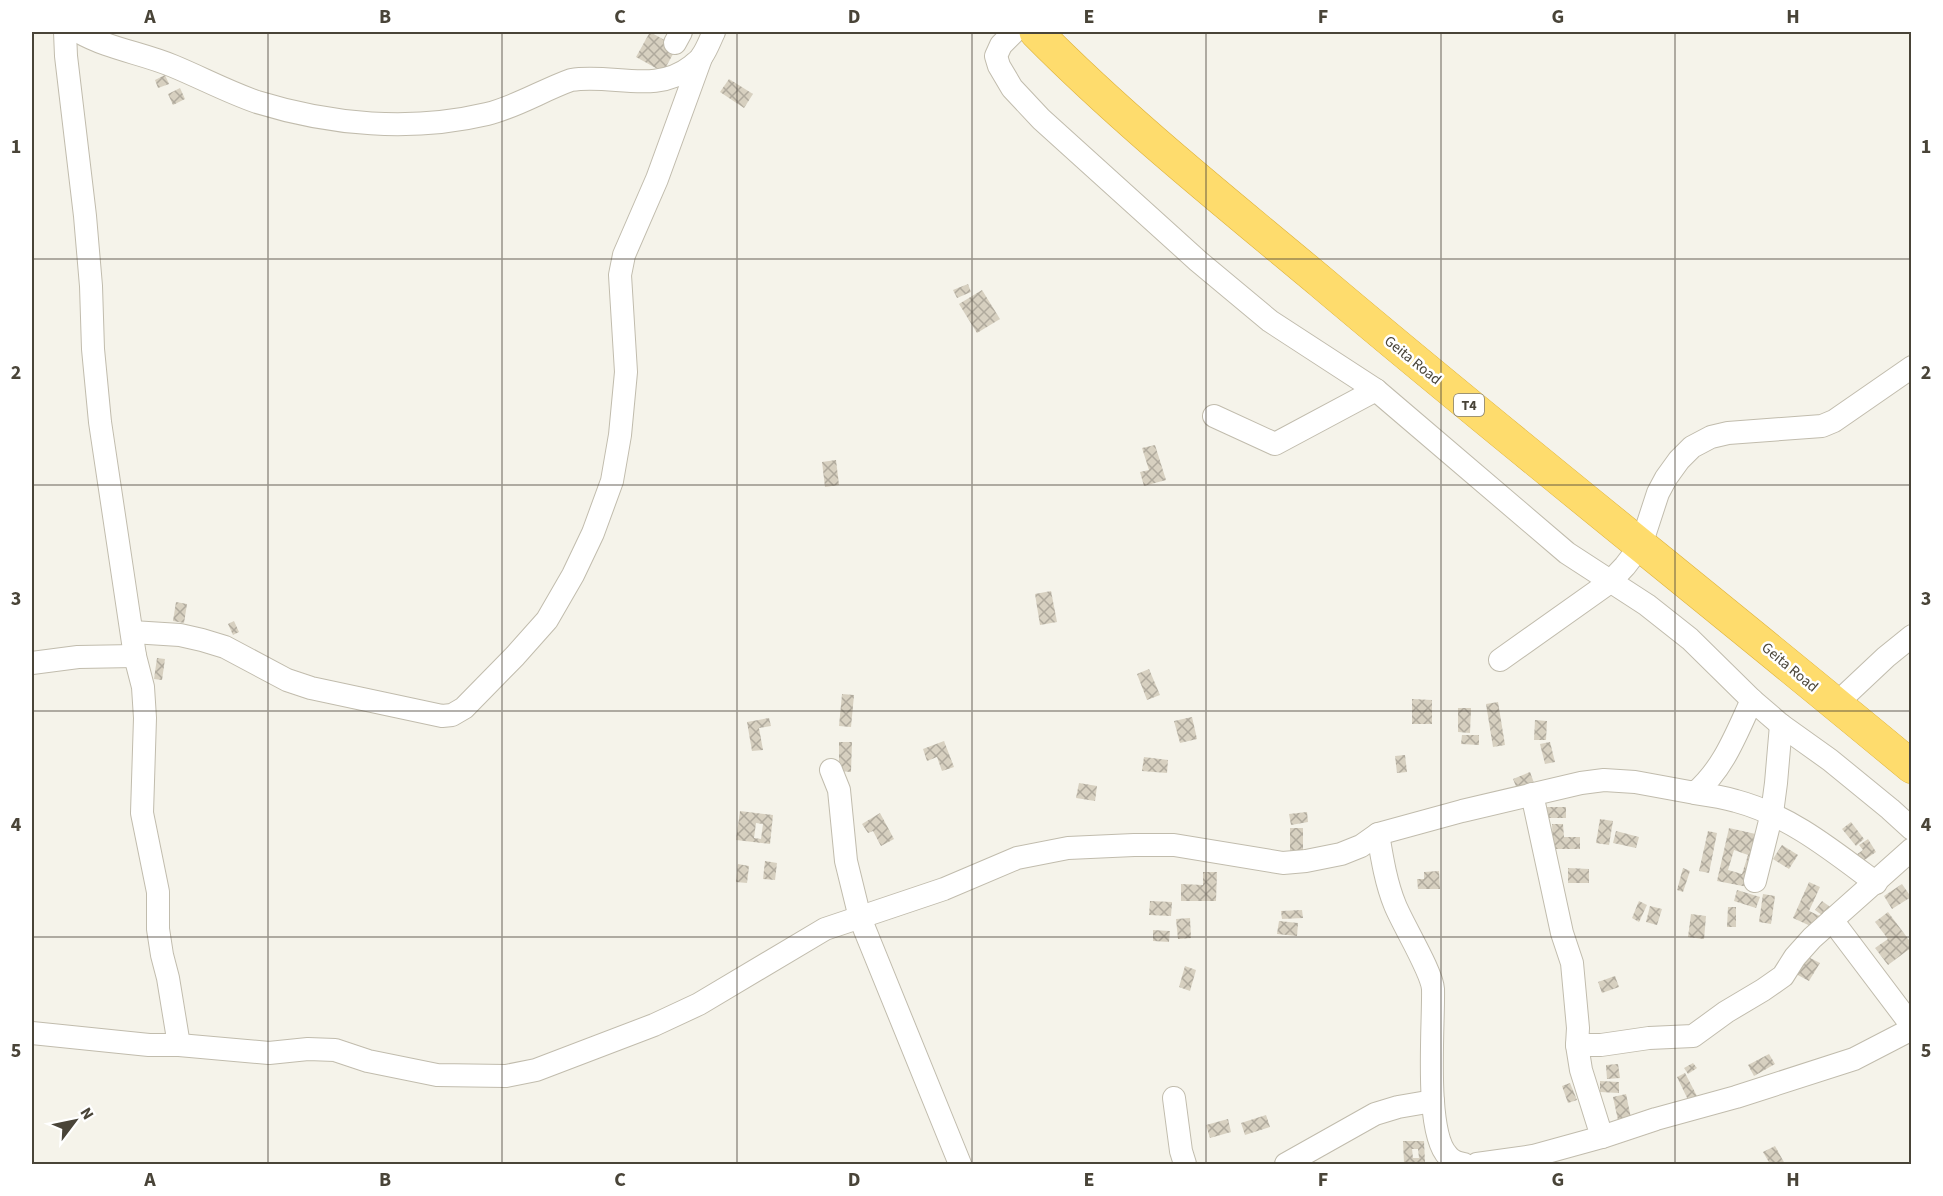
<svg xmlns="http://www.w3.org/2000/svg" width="1943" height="1196" font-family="'Source Sans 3',sans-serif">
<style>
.building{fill:url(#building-cross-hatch);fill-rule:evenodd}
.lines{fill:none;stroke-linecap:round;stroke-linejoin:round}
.minor-casing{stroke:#c1bcad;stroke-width:24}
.highway-casing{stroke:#deb23b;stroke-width:34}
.minor{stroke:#fff;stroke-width:22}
.highway{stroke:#fedc6d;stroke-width:33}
.grid{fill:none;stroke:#494438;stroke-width:1.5;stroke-opacity:0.55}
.labels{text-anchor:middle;stroke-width:5;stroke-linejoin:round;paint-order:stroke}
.shield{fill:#fff;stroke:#807c74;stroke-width:1.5}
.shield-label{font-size:14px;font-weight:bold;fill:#494438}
.street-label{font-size:15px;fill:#494438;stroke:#fff}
.neatline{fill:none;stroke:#494438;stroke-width:2}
.grid-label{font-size:20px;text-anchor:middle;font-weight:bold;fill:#494438}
</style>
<defs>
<pattern id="building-cross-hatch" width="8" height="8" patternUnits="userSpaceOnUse" patternTransform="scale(1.5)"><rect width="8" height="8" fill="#d7d0c0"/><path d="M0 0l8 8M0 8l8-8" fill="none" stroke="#b0aa9d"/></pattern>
</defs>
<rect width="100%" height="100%" fill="#f5f3ea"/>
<g class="building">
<path d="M650,32l27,15 -14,25 -27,-15z"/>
<path d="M165,75l4,9 -11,4 -3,-8z"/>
<path d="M729,79l24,15 -9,14 -24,-16z"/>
<path d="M180,88l5,11 -12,6 -5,-11z"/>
<path d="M968,284l3,8 -14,6 -4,-8z"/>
<path d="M982,290l18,29 -23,14 -18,-29z"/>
<path d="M1155,445l11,35 -22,6 -4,-14 9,-2 -7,-22z"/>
<path d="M836,460l3,25 -14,2 -3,-25z"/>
<path d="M1051,591l6,31 -17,3 -5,-31z"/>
<path d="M176,602l11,2 -3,19 -11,-2z"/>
<path d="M234,621l5,11 -6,3 -5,-11z"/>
<path d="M157,658l8,1 -3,21 -8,-1z"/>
<path d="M1149,669l11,26 -13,5 -10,-26z"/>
<path d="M842,694l12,1 -3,32 -12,-1z"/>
<path d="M1412,699l20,1v24h-20z"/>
<path d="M1498,702l7,43 -12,2 -7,-43z"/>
<path d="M1458,708h13l-1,25 -12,-1z"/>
<path d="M1192,717l5,22 -17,4 -6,-22z"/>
<path d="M769,718l2,8 -12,2 4,22 -11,1 -5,-29z"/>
<path d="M1535,720l12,1 -1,19h-12z"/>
<path d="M1462,735h17v10l-18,-1z"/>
<path d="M944,741l10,26 -12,4 -5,-14 -10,4 -4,-12z"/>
<path d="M839,742h13l-1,30 -12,-1z"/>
<path d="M1550,742l5,20 -10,2 -5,-20z"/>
<path d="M1405,755l2,17 -10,1 -2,-17z"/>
<path d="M1144,757l24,3 -1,13 -25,-2z"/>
<path d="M1530,772l4,11 -17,6 -4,-10z"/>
<path d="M1079,783l18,3 -2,15 -19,-3z"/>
<path d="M1545,807h21v11h-20z"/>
<path d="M740,811l33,4 -3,29 -34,-4zM756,823l7,1 -2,15 -7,-1z"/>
<path d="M1307,812l1,10 -17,3 -2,-11z"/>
<path d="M880,813l14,26 -13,7 -8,-15 -5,2 -6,-9z"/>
<path d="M1600,819l13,2 -4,24 -13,-2z"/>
<path d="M1851,822l13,17 -8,7 -14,-17z"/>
<path d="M1552,824h11l1,13h16v12h-27z"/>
<rect x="1290" y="828" width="13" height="23"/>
<path d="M1729,828l31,7 -12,52 -31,-6zM1734,850l14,5 -6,19 -14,-4z"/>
<path d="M1616,831l23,6 -3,11 -23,-5z"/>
<path d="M1708,831l9,2 -8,40 -10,-2z"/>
<path d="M1868,839l8,13 -19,13 -1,-10 7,-5 -4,-5z"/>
<path d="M1782,845l16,10 -9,14 -16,-10z"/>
<path d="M765,861l12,2 -2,17 -12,-1z"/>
<path d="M738,864l11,2 -2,17 -11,-1z"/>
<path d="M1568,868l21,1v14h-21z"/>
<path d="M1683,868l7,3 -7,21 -6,-2z"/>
<path d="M1439,871l1,18h-22l-1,-10h7v-7z"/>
<path d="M1203,872h14l-1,29h-35v-17l22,1z"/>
<path d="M1809,882l11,5 -11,24 13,6 -5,12 -24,-11z"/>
<path d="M1902,884l9,13 -19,12 -8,-13z"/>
<path d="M1737,890l23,7 -4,11 -22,-7z"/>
<path d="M1763,894l12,2 -4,28 -12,-2z"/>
<path d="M1150,901l22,1 -1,14 -22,-1z"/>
<path d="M1639,901l8,4 -8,17 -7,-4z"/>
<path d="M1822,901l11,8 -7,9 -11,-8z"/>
<path d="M1650,906l12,3 -5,16 -11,-3z"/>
<path d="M1728,907h8v20h-9z"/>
<path d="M1302,910l1,8 -21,1 -1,-8z"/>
<path d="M1888,912l24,32v3l-24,18 -13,-17 13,-9 -13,-17z"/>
<path d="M1691,914l15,2 -2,23 -16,-2z"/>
<path d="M1190,918l1,20 -13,1 -2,-20z"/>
<path d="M1279,921l19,2 -1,13 -20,-2z"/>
<path d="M1153,930l17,1 -1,11 -16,-1z"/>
<path d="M1804,955l16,8 -11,18 -15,-8z"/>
<path d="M1185,966l11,4 -6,21 -11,-4z"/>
<path d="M1615,976l4,11 -17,6 -4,-11z"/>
<path d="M1769,1054l6,10 -21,12 -6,-11z"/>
<path d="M1693,1063l4,5 -9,6 -4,-6z"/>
<path d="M1618,1064l2,14 -13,1 -1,-14z"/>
<path d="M1685,1073l14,27 -9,4 -13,-27z"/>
<path d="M1600,1081l19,1v11l-19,-1z"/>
<path d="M1570,1083l7,17 -9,3 -6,-17z"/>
<path d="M1626,1094l6,29 -13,2 -6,-28z"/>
<path d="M1266,1115l4,12 -25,8 -4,-12z"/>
<path d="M1228,1119l3,13 -21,6 -4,-13z"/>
<path d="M1403,1141h21l1,21 -21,1zM1412,1149h6l1,9h-6z"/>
<path d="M1775,1146l10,18h-15l-7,-12z"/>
</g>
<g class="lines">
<defs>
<g id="minor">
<path d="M65,32l1,24 19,160 6,70 2,63 7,73 35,234 8,31 2,31 -3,95 16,79v37l4,26 6,23 11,67"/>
<path d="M79,32c30,17 63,21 94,34 29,12 55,26 84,36 74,23 154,30 230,12 29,-7 56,-24 84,-34 42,-7 84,15 121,-14 3,-3 8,-6 10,-10 5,-7 8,-16 12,-24"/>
<path d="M1014,32l-13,13 -5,11 3,10 13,22 29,31 157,142 72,60 106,69 191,163 80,52 43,34 62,61 29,25 49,35 60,49 22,20"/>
<path d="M675,43l6,-11"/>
<path d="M1214,416l61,28 101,-54"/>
<path d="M132,632l48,3 22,5 23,7 62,33 24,8 131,28 10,-1 12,-7 51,-52 32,-36 26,-45 20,-42 19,-52 8,-46 6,-63 -6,-97 4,-20 33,-76 44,-121"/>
<path d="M1500,660l110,-78 15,-16 16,-21 17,-52 8,-15 13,-18 13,-13 19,-10 17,-4 94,-7 12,-5 78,-54"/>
<path d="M32,663l46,-6 57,-1"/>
<path d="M1836,704l50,-47 26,-21"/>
<path d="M831,770l8,20 7,71 14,57 100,246"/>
<path d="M1695,793c14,2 28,4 41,8 53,14 97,50 140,82"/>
<path d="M1532,794l30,139 10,30 6,65 -1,17 4,25 21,67"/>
<path d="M1378,834c4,24 8,49 17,71 8,20 37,67 38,84 1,35 -9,143 15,167 4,5 10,7 16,8"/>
<path d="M1755,881l17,-68 4,-30 5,-58"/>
<path d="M1832,920l80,106"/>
<path d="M32,1033l117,12h30l90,8 39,-4 27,1 33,11 69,14 69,1 30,-6 118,-45 45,-21 126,-75 119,-40 73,-31 51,-10 66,-3h40l109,18 23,-2 35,-7 20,-8 17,-12 84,-23 119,-28 23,-3 31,2 60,11c29,-25 41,-59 57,-93"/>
<path d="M1577,1045h24l48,-7 44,-2 33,-24 37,-22 20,-14 12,-19 17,-19 100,-89"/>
<path d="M1174,1098l7,53 4,13"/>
<path d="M1286,1164l89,-50 23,-7 35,-6"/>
<path d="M1477,1164l56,-8 69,-19 54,-18 80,-22 118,-38 58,-30"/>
</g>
<path id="highway" d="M1036,32c89,90 188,169 285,250 195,165 395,322 591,485"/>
</defs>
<use href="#minor" class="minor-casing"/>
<use href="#highway" class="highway-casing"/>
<use href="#minor" class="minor"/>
<use href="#highway" class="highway"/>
</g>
<path class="grid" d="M268,32v1132M502,32v1132M737,32v1132M972,32v1132M1206,32v1132M1441,32v1132M1675,32v1132M32,259h1880M32,485h1880M32,711h1880M32,937h1880"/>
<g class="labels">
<rect class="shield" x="1454" y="394" width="30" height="22" rx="4.5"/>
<g class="shield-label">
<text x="1469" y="410">T4</text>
</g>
<g class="street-label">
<text transform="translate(1413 360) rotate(39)" y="5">Geita Road</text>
<text transform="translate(1790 667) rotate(40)" y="5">Geita Road</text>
</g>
</g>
<rect width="1943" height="1196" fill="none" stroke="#ffffff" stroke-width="66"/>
<g transform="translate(75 1121) rotate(58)" stroke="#ffffff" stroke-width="4.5" paint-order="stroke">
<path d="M0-4.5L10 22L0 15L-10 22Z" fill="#494438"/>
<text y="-9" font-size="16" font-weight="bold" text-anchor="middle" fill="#494438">N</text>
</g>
<rect x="33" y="33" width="1877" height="1130" class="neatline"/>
<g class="grid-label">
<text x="150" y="23">A</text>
<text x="385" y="23">B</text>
<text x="620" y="23">C</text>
<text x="854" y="23">D</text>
<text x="1089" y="23">E</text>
<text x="1323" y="23">F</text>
<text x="1558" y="23">G</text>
<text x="1793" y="23">H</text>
<text x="16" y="153">1</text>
<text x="1926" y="153">1</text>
<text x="16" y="379">2</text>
<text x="1926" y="379">2</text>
<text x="16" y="605">3</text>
<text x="1926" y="605">3</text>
<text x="16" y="831">4</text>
<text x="1926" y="831">4</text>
<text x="16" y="1057">5</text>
<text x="1926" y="1057">5</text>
<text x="150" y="1186">A</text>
<text x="385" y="1186">B</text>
<text x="620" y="1186">C</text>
<text x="854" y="1186">D</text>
<text x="1089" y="1186">E</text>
<text x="1323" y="1186">F</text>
<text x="1558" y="1186">G</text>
<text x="1793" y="1186">H</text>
</g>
</svg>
